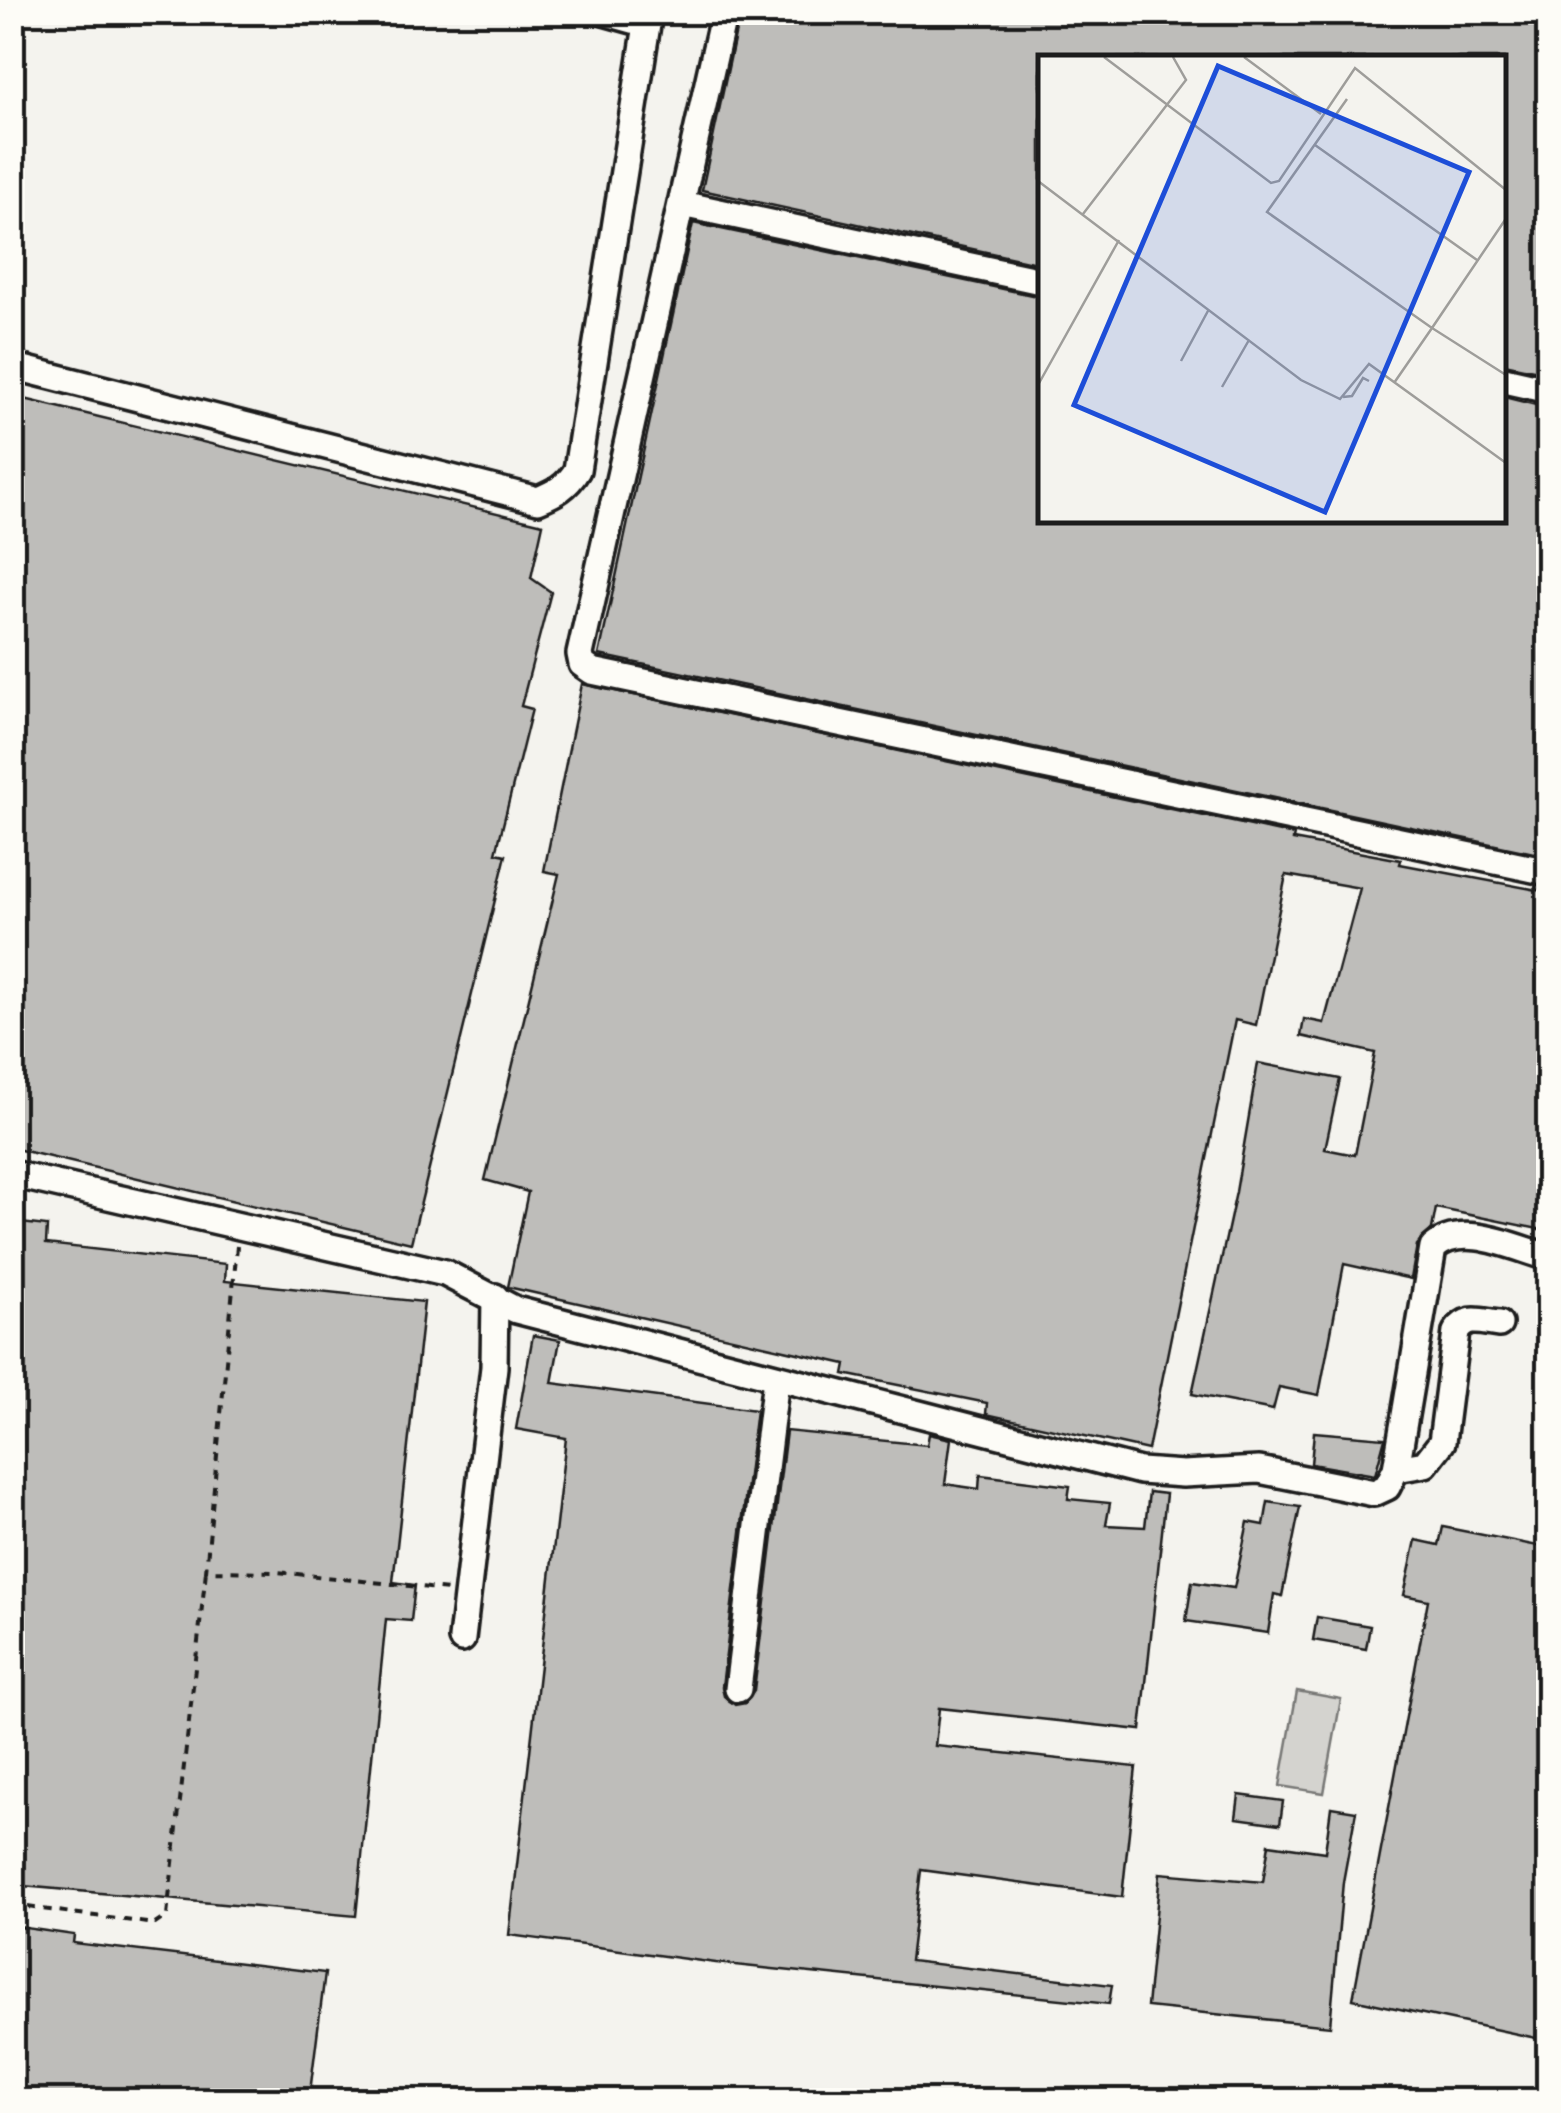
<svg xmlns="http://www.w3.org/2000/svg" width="1561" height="2113" font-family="'Gochi Hand',sans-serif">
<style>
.green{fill:#d4d3cf;stroke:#787876;stroke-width:2.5}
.building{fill:#bebdba;stroke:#1c1c1c;stroke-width:2.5}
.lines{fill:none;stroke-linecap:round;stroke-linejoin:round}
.minor-casing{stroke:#1c1c1c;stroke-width:32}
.path{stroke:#1c1c1c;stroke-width:4;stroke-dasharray:8 8;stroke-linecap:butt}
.minor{stroke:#fdfcf7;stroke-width:25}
.inset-road{fill:none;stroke:#9e9d9a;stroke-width:2.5}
.view{fill:#1d4ed8;fill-opacity:0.15;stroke:#1d4ed8;stroke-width:5}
.inset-edge{fill:none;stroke:#1c1c1c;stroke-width:5}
</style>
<rect width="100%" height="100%" fill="#f4f3ee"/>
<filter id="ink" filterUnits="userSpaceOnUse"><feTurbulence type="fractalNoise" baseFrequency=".01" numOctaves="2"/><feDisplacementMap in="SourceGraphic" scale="20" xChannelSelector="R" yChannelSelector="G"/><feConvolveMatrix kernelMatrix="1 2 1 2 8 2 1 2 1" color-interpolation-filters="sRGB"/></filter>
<g filter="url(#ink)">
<path class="green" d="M1297,1691l44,8 -17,94 -44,-7z"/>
<g class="building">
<path d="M740,12h808v361l-44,-9v-306h-463v206l-339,-74z"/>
<path d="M693,223l348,74v223h463v-123l44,11v448l-949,-201z"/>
<path d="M12,396l531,128 -12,54 20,14 -30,114 11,3 -36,144 10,2 -95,388 -399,-95z"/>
<path d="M582,684l712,151 -1,5 108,20 -1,4 148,28v339l-112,-23 -4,21 -15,16 -6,34 -67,-15 -25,131 -40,-8 -6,23 -81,-16 44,-202 22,-129 82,16 -15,70 30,6 20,-102 -74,-17 3,-17 20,4 36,-135 -74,-13 -30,150 -21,-5 -87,430 -162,-36 1,-11 -143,-29 2,-10 -338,-77 20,-95 -43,-12 74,-306 -15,-3z"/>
<path d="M12,1222l35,4 -1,18 180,20 -1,17 199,21 -31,280 22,3 -4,36 -25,-2 -30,297 -344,-31v-276l8,-72 -8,-1z"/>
<path d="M533,1335l27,5 -8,43 204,27 -34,277 2,9 11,9 10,-2 9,-12 32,-260 141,14 2,-11 22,5 -6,45 34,5 1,-14 90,11 -2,13 42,4 -4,22 39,2 4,-35 17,2 -25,236 -202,-22 -4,38 201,21 -14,130 -201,-27 -11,91 202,24 -3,19 -393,-41 -207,-28 57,-497 -50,-9z"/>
<path d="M1314,1432l71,6 -10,37 -64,-11z"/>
<path d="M1268,1502l32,5 -18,89 -8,-2 -6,39 -82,-12 6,-39 42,6 14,-66 16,3z"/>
<path d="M1443,1527l105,21v426l-12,64 -183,-39 75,-399 -24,-5 12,-55 23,5z"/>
<path d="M1317,1617l53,9 -4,23 -53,-9z"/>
<path d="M1239,1795l44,6 -3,23 -44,-6z"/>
<path d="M1331,1807l25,4 -13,71 -13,144 -183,-19 13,-134 103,9 6,-38 56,8z"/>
<path d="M12,1926l62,9 -1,8 252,30 -16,127h-297z"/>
</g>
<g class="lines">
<defs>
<g id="minor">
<path d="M604,12l43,12"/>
<path d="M724,12l-144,642 2,10 10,7 956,201"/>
<path d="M682,204l359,77"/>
<path d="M12,366l526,134c17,-7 29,-13 39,-30l72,-458"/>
<path d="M1504,380l44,10"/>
<path d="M12,1174l433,99 71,37 624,161 43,3 76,-4 115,23 13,-6 9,-18 37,-221c29,-27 82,0 115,9"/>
<path d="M1396,1469l29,-5 17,-22 14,-110c11,-17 25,-10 43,-8"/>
<path d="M462,1639l32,-272 1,-70"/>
<path d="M738,1689l38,-310"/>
</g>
</defs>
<use href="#minor" class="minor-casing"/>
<g class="path">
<path d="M237,1246l-31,325 72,1 170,18"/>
<path d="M12,1905l143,19 12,-8 39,-345"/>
</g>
<use href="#minor" class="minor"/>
</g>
</g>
<g transform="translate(1038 55)">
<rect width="468" height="468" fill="#f4f3ee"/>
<path class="inset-road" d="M66,2l167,126 8,-2 76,-113 151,122M206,2l77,57M309,44l-80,113 165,116 -38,55M277,90l162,115M0,126l263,199 39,19 29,-35 137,99M45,159l103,-134 -13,-23M467,165l-73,108 74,47M143,306l28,-52M0,330l81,-145M184,332l27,-47M305,342l9,-1 11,-18 6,3"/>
<path class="view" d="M180,11l251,106 -144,340 -251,-107z"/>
<rect width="468" height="468" class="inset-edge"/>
</g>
<rect width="1561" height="2113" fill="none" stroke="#fdfcf7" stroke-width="50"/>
<rect x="25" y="25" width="1511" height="2063" fill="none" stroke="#1c1c1c" stroke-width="4" filter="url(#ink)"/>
</svg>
